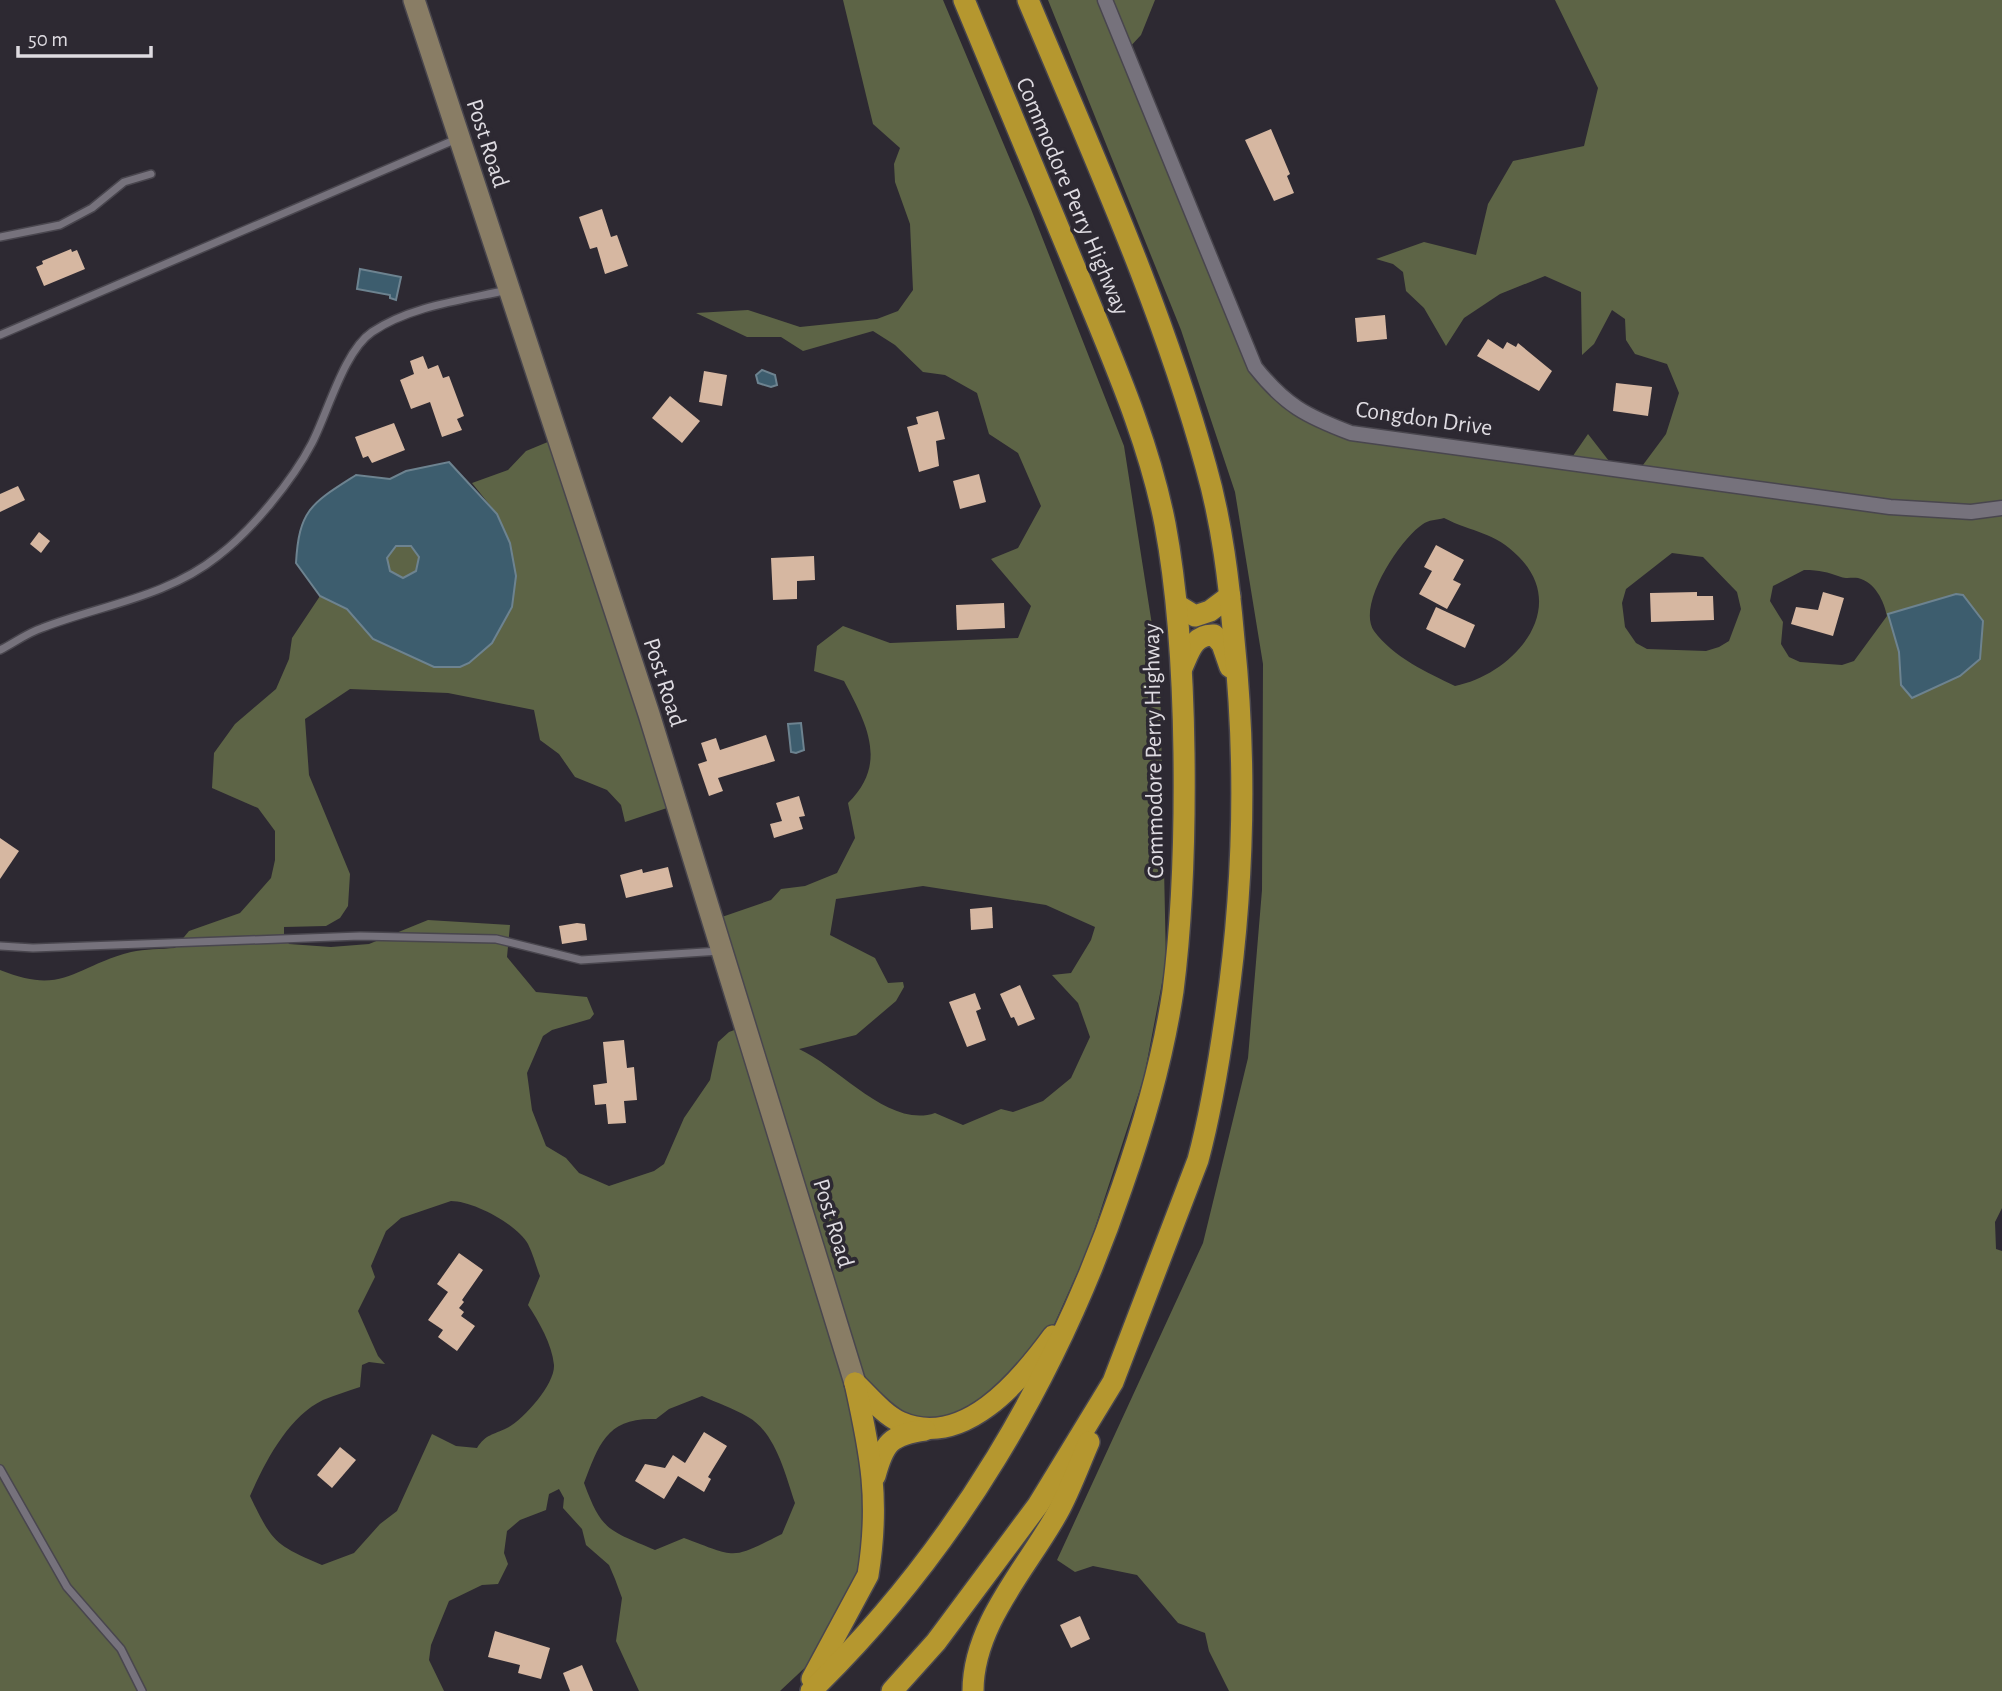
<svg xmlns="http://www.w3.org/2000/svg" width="2002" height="1691" font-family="'Alegreya Sans',sans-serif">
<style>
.forest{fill:#5d6446;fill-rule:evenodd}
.water{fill:#3d5d6e;stroke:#6d8390;stroke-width:2;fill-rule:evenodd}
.building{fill:#d6b7a1}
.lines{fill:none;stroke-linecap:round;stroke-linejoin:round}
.lane-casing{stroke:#49464e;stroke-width:10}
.street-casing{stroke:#49464e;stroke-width:17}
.secondary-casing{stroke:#49464e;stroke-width:24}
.highway-casing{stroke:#49464e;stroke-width:24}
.lane{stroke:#76727c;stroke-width:7}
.street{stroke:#76727c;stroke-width:14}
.secondary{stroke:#897d65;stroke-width:21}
.highway{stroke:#b5972f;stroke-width:21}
.labels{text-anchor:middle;stroke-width:7;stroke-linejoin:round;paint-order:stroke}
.street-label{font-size:24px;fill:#dedbe1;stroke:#2d2932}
</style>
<rect width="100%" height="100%" fill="#2d2932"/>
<g class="forest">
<path d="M843,0h100l88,209 93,237 36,230 6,286 -22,115 -56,172 -48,107 -102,74 -74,-37 11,139 -31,99 -64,60h-141l-23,-50 6,-43 -7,-19 -6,-14 -23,-20 -4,-16 -19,-21 1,-10 -5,-9 -10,5 -3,16 -26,10 -13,11 -3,22 4,11 -10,20 -16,1 -33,16 -18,44 -2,15 15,31h-444v-721c64,26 73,-3 131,-18 14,-3 30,-3 44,-4l14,-17 51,-18 31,-35 4,-18v-29l-17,-23 -46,-20 2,-35 21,-29 41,-35 13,-30 3,-21 28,-42 27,13 26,30 137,-96 -13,-29 -25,-31 36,-13 18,-19 29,-12 121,366 -51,17 -4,-17 -14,-15 -32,-13 -16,-23 -19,-14 -6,-30 -86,-17 -98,-4 -45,30 4,56 41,99 -2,32 -8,12 -14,8 -42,1v10l5,7 42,3 38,-3 59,-24 82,5 -3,32 29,35 51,5 7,17 -4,5 -38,11 -9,6 -16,37 5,37 14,36 20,12 13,15 30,13 45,-15 10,-7 20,-46 26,-38 8,-38 11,-10 16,-6 -29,-107 55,-19 10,-11 24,-3 32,-13 18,-35 -7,-35c41,-40 18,-80 -4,-122l-30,-10 3,-25 26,-20 47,17 128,-5 13,-32 -40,-47 27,-11 23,-42 -23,-53 -29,-19 -12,-41 -32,-18 -22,-3 -28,-27 -22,-14 -70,20 -22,-14h-34l-51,-24 52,-3 52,17 77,-8 21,-8 15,-21 -3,-66 -15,-42 -1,-18 6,-16 -27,-24zM923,886l123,19 49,22 -4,13 -20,33 -19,2 26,28 12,34 -19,41 -28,23 -30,11 -12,-3 -38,16 -28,-12c-45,16 -96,-46 -136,-64l57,-14 40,-34 8,-14 -1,-5 -15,1 -13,-25 -45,-23 6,-36zM451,1201c22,0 66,23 77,43 5,10 8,22 12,32l-12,29c11,17 24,39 26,60 1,19 -30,54 -47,63 -14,7 -21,6 -30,20l-21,-2 -24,-12 -35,77 -17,13 -26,29 -32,12c-47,-20 -50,-23 -72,-69 15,-34 38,-79 73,-96 12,-5 25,-9 37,-13l2,-22 7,-3 16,2 -7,-8 -20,-45 17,-34 -4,-11 15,-35 15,-13zM702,1396c15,7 31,12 46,21 28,16 37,57 47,86l-13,31c-52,26 -44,24 -98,4l-29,12c-46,-20 -53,-18 -71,-67 15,-39 23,-66 72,-64l13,-10z"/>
<path d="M1048,0h107l-14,35 -13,14 130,323 53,48 257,43 20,-29 28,36 21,3 29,-39 13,-41 -12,-29 -32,-10 -9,-14 -1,-21 -13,-9 -18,34 -12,11 -1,-63 -36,-16 -45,18 -36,24 -18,28 -22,-38 -18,-17 -3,-19 -10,-8 -17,-5 48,-17 52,13 12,-51 25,-43 71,-15 14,-58 -43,-88h447v1208l-7,14 1,27 6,2v440h-773l-20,-40 -4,-18 -27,-10 -41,-48 -44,-9 -18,6 -18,-12 146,-317 45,-185 14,-168 1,-226 -28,-172 -54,-162zM1444,518c29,15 50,13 75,39 52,53 -7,118 -64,129 -27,-13 -62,-29 -81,-55 -18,-26 27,-93 49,-107 5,-4 14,-4 21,-6zM1672,553l31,4 34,35 4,17 -12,32 -10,6 -13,4 -59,-2 -11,-6 -11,-16 -3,-24 4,-14zM1804,570c17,0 22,2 37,7 6,2 11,0 17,1 17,4 26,23 29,38l-33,45 -12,4 -42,-3 -11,-5 -8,-13 2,-22 -13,-21 3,-15zM1889,615l71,61 -59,9 -2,-33z"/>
<path d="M396,546h15l9,11 -4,14 -13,7 -13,-7 -3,-13z"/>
</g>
<g class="water">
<path d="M360,269l41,8 -5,23 -6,-2v-3l-33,-6z"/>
<path d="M762,370l13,5 2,10 -6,2 -13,-4 -2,-8z"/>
<path d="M449,462l48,52 13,29 6,33 -4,31 -20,36 -23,20 -9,4h-26l-61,-28 -26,-30 -27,-13 -24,-33c3,-54 16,-60 60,-88l34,4 16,-8zM396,546h15l8,11 -3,14 -13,7 -13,-7 -3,-13z"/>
<path d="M1956,594l7,1 20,26 -3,38 -20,17 -48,22 -11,-13 -2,-33 -11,-38z"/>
<path d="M801,723l3,27 -8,3 -5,-1 -3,-28z"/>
</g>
<g class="building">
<path d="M1271,129l19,45 -3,2 7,17 -20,8 -29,-61z"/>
<path d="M602,209l9,28 6,-2 11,31 -23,8 -8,-27 -7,2 -11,-32z"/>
<path d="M71,249l1,3 5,-2 8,19 -41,17 -8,-19 7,-3 -1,-3z"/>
<path d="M1385,315l2,24 -30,3 -2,-24z"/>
<path d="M1488,339l15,10 4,-7 9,5 2,-4 34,28 -13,20 -62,-35z"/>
<path d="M423,356l5,13 10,-4 5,13 6,-2 15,40 -7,3 5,11 -20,7 -12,-35 -19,7 -11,-29 14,-6 -4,-13z"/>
<path d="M704,371l23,4 -5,31 -23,-4z"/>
<path d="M1616,383l36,4 -4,29 -35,-5z"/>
<path d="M670,396l30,25 -18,22 -30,-25z"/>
<path d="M938,411l7,28 -9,2 3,25 -20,6 -12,-45 11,-3 -2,-7z"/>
<path d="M394,423l11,27 -33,13 -4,-7 -5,2 -8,-21z"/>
<path d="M979,474l7,28 -26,7 -7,-28z"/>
<path d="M18,486l7,14 -25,12v-18z"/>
<path d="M39,532l11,9 -9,12 -11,-9z"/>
<path d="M1436,545l28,15 -11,20 8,4 -14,25 -28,-15 13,-23 -8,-4z"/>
<path d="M814,556l1,24 -18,1v18l-24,1 -2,-42z"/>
<path d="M1697,592v4h16l1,24 -63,2 -1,-29z"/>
<path d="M1823,592l21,6 -11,38 -42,-12 5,-17 22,3z"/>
<path d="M1004,603l1,25 -48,2 -1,-25z"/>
<path d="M1436,607l39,18 -10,23 -39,-19z"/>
<path d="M766,735l9,26 -57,17 5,13 -14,5 -11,-32 9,-3 -6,-18 15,-5 4,12z"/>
<path d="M799,796l6,20 -6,1 4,12 -29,9 -4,-14 12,-3 -6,-18z"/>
<path d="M0,838l19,13 -19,28z"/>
<path d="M668,867l5,20 -47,11 -6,-23 22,-6 1,4z"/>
<path d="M992,907l1,21 -22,2 -1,-21z"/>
<path d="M577,923l8,1 2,16 -25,4 -3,-18z"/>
<path d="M1020,985l15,34 -17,7 -4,-9 -3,1 -11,-24z"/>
<path d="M975,993l6,16 -5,2 10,29 -19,7 -18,-45z"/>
<path d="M624,1040l3,28 7,-1 3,33 -13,1 2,22 -18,1 -2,-20 -11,1 -2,-20 14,-2 -4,-41z"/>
<path d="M459,1253l24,17 -21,30 2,2 -5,6 5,4 -3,4 14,10 -18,25 -19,-14 5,-7 -15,-10 20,-28 -11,-8z"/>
<path d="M704,1432l23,14 -19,31 3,2 -7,13 -26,-16 -14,23 -29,-18 10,-17 20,4 8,-13 12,8z"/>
<path d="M340,1447l16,13 -24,28 -15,-13z"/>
<path d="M1080,1616l10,23 -19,9 -11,-23z"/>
<path d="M495,1631l55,17 -9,31 -23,-6 2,-8 -32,-8z"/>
<path d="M582,1665l11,26h-23l-7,-18z"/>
</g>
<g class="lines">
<defs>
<g id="lane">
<path d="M0,237l60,-12 32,-17 32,-26 27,-8"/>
<path d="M0,335l459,-197"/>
<path d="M0,650c14,-7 27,-17 42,-22 59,-23 125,-31 176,-72 33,-25 75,-76 94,-113 16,-31 32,-92 60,-111 38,-26 91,-32 136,-42"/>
<path d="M0,946l33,2 327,-12 136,3 85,21 139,-9"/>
<path d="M0,1469l67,118 54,62 21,42"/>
</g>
<path id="street" d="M1105,0l150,367c30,38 51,49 96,66l539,74 81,5 31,-4"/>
<path id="secondary" d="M414,0l235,714 206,669"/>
<g id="highway">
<path d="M1177,605l18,11 15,-5 20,-15"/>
<path d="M1182,668c7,-15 11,-34 32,-33l8,9 8,23"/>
<path d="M855,1383c14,13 28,31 45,39 63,28 120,-41 153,-86"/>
<path d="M875,1476c9,-33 15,-41 50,-46"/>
<path d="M812,1679l56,-104c12,-74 3,-120 -13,-192"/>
<path d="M811,1691c144,-140 247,-315 311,-504 22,-63 41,-129 51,-196 10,-79 12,-158 11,-238 -1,-77 -5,-154 -19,-229 -16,-82 -50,-159 -81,-235 -40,-96 -80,-193 -120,-289"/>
<path d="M892,1691l44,-49 102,-137 75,-123 85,-222c13,-48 21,-98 28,-148 18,-125 21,-246 8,-372 -5,-58 -12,-117 -28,-173 -44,-161 -114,-314 -178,-467"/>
<path d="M973,1691c0,-67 54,-123 85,-179 12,-22 21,-47 31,-70"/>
</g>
</defs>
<use href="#lane" class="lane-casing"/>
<use href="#street" class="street-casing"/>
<use href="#secondary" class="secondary-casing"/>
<use href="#highway" class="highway-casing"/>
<use href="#lane" class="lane"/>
<use href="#street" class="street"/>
<use href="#secondary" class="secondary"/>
<use href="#highway" class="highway"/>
</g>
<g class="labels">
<g class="street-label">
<text transform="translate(488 143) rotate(72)" y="8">Post Road</text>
<text transform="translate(1073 196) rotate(67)" y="8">Commodore Perry Highway</text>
<text transform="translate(1424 418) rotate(8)" y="8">Congdon Drive</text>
<text transform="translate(665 682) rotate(72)" y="8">Post Road</text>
<text transform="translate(1153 751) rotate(-91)" y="8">Commodore Perry Highway</text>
<text transform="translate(834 1223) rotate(73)" y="8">Post Road</text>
</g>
</g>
<path d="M18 46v10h133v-10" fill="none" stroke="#dedbe1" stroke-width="3.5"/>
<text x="28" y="46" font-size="21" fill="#dedbe1" stroke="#2d2932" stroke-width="5" paint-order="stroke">50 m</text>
</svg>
